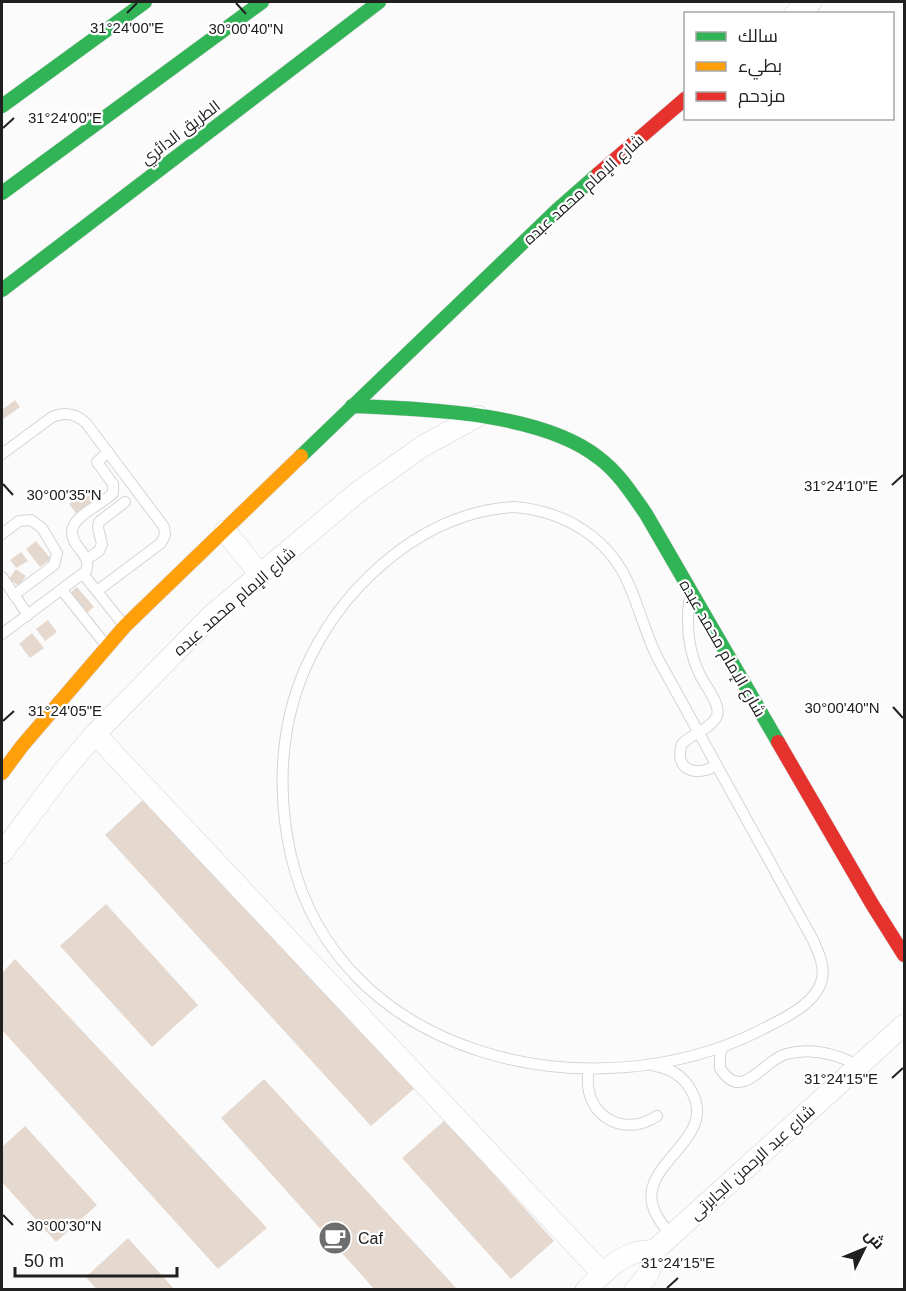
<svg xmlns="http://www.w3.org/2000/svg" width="906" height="1291" font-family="Helvetica,Cairo,sans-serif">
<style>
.building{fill:#e5d9cf}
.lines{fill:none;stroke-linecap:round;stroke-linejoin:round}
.lane-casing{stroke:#d5d4d5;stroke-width:12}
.street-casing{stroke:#d5d4d5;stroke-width:22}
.fast-casing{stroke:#d5d4d5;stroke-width:15}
.slow-casing{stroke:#d5d4d5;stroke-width:15}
.jam-casing{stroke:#d5d4d5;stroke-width:15}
.lane{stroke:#fffeff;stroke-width:10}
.street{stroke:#fffeff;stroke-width:21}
.fast{stroke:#30b455;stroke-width:14}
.slow{stroke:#ff9f0a;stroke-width:14}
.jam{stroke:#e5322d;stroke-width:14}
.ticks{fill:none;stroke:#212021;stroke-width:2}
.labels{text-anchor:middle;stroke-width:4.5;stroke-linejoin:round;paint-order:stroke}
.street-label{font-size:16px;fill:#212021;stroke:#fff}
.poi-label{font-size:16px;fill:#212021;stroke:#fff;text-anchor:start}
.ticks-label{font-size:15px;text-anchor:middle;fill:#212021;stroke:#fff;stroke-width:4.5;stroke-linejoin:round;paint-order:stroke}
</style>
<rect width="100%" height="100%" fill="#fcfbfc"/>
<g class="building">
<path d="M15,400l5,7 -18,13v-10z"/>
<path d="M87,491l7,9 -18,13 -7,-9z"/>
<path d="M36,541l15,18 -11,8 -14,-18z"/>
<path d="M21,552l7,9 -12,7 -6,-8z"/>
<path d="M16,569l10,7 -7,10 -10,-7z"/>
<path d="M77,587l17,20 -7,6 -16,-21z"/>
<path d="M48,620l9,12 -12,9 -9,-12z"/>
<path d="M32,633l12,15 -14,10 -11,-14z"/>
<path d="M146,797l269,291 -44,38 -266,-291z"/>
<path d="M106,904l92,101 -46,42 -92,-101z"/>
<path d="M15,959l252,269 -49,41 -216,-239v-57z"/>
<path d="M264,1079l194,211h-83l-154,-172z"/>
<path d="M445,1120l109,121 -43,38 -109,-121z"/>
<path d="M25,1126l72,79 -41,37 -54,-60v-35z"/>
<path d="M128,1238l47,52h-78l-11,-13z"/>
</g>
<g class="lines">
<defs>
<g id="lane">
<path d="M2,454l50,-37c14,-6 24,-3 34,6l78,104 1,8 -4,8 -64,48"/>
<path d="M514,507c51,4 96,31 116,80 10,24 16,47 27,70l156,283c5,12 12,25 9,39 -6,26 -40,40 -61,51 -168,85 -422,30 -470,-174 -15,-67 -11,-138 20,-200 38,-76 115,-144 203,-149z"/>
<path d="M2,534l17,-13 12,-1 11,8 15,25 -3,12 -40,30"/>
<path d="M87,559l12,-8 3,-7 -4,-16 1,-6 26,-20"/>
<path d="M83,574l40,50"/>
<path d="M2,577l26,38"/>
<path d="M62,590l43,54"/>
<path d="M689,602c-3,26 -1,49 11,73 5,11 23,31 16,43 -7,12 -25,16 -34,26 -9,26 15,34 34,21"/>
<path d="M2,634l84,-63c7,-16 -15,-24 -14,-39 0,-16 31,-28 41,-39v-9l-16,-22 11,-10"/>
<path d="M723,1047l-3,7v14c22,36 43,-8 66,-14 26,-7 51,0 73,12"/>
<path d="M655,1066c14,2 26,9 34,21 40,61 -85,81 -17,148"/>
<path d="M589,1069c-9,43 32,71 68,47"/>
</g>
<g id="street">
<path d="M795,14l16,-12"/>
<path d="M225,531l35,43"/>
<path d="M95,734l508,540"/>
<path d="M2,853l60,-80 33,-39 117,-119 146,-123 65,-46 55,-30"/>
<path d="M586,1290c20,-19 38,-42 68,-39"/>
<path d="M635,1290c12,-12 18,-22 19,-39l250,-226"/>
</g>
<g id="fast">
<path d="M2,106l143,-104"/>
<path d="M2,193l260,-191"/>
<path d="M2,290l377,-288"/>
<path d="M352,406c72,3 189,6 247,52 20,15 33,36 47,56l132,228"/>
<path d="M301,456l256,-246 41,-36"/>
</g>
<path id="slow" d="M2,773l20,-27 103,-120 176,-170"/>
<g id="jam">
<path d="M598,174l88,-76"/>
<path d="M778,742l94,162 32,51"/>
</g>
</defs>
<use href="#lane" class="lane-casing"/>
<use href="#street" class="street-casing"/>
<use href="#fast" class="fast-casing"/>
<use href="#slow" class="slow-casing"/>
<use href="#jam" class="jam-casing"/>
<use href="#lane" class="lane"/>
<use href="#street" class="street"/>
<use href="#fast" class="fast"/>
<use href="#slow" class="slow"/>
<use href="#jam" class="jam"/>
</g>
<path class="ticks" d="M236,3l10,11M127,13l10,-10M3,128l11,-10M3,484l10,11M892,485l11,-10M893,707l10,11M3,721l11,-10M892,1078l11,-10M3,1215l10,10M667,1288l11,-10"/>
<defs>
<symbol id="cafe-disc" viewBox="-11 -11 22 22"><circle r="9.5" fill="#6e6d6e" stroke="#fff"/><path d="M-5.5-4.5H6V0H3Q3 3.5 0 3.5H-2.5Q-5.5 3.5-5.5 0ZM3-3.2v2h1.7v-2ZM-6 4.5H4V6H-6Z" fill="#fff"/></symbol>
</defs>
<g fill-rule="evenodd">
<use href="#cafe-disc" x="316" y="1219" width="38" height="38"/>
</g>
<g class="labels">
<g class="street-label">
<text transform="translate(180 132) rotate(-37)" y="6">الطريق الدائري</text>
<text transform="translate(583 189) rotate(-42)" y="6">شارع الإمام محمد عبده</text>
<text transform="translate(234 601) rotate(-41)" y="6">شارع الإمام محمد عبده</text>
<text transform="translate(723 648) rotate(60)" y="6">شارع الإمام محمد عبده</text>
<text transform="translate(752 1162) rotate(-42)" y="6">شارع عبد الرحمن الجابرتى</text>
</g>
<g class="poi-label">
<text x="358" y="1244">Caf</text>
</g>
</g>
<g class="ticks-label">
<text x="127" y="33">31°24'00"E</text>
<text x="246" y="34">30°00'40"N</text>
<text x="65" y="123">31°24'00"E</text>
<text x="841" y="491">31°24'10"E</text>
<text x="64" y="500">30°00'35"N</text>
<text x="842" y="713">30°00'40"N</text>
<text x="65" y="716">31°24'05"E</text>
<text x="841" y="1084">31°24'15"E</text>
<text x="64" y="1231">30°00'30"N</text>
<text x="678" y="1268">31°24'15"E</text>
</g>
<rect width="906" height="1291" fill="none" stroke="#212021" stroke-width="6"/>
<rect x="684" y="12" width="210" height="108" fill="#ffffff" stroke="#a6a6a6" stroke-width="1.5"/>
<rect x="696" y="32" width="30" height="9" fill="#30b455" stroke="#a6a6a6" stroke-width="1.5"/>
<text x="738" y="42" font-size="18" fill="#212021">سالك</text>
<rect x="696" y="62" width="30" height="9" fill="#ff9f0a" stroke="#a6a6a6" stroke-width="1.5"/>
<text x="738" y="72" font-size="18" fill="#212021">بطيء</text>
<rect x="696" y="92" width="30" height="9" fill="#e5322d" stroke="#a6a6a6" stroke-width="1.5"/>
<text x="738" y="102" font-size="18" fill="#212021">مزدحم</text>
<g transform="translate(864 1249) rotate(47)" stroke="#ffffff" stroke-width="4.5" paint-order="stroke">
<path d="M0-4.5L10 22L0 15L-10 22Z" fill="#212021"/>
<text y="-9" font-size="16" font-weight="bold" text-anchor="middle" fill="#212021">ش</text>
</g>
<path d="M15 1267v9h162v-9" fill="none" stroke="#212021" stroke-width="3"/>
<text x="24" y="1267" font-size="18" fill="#212021" stroke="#ffffff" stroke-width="4.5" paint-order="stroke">50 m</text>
</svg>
